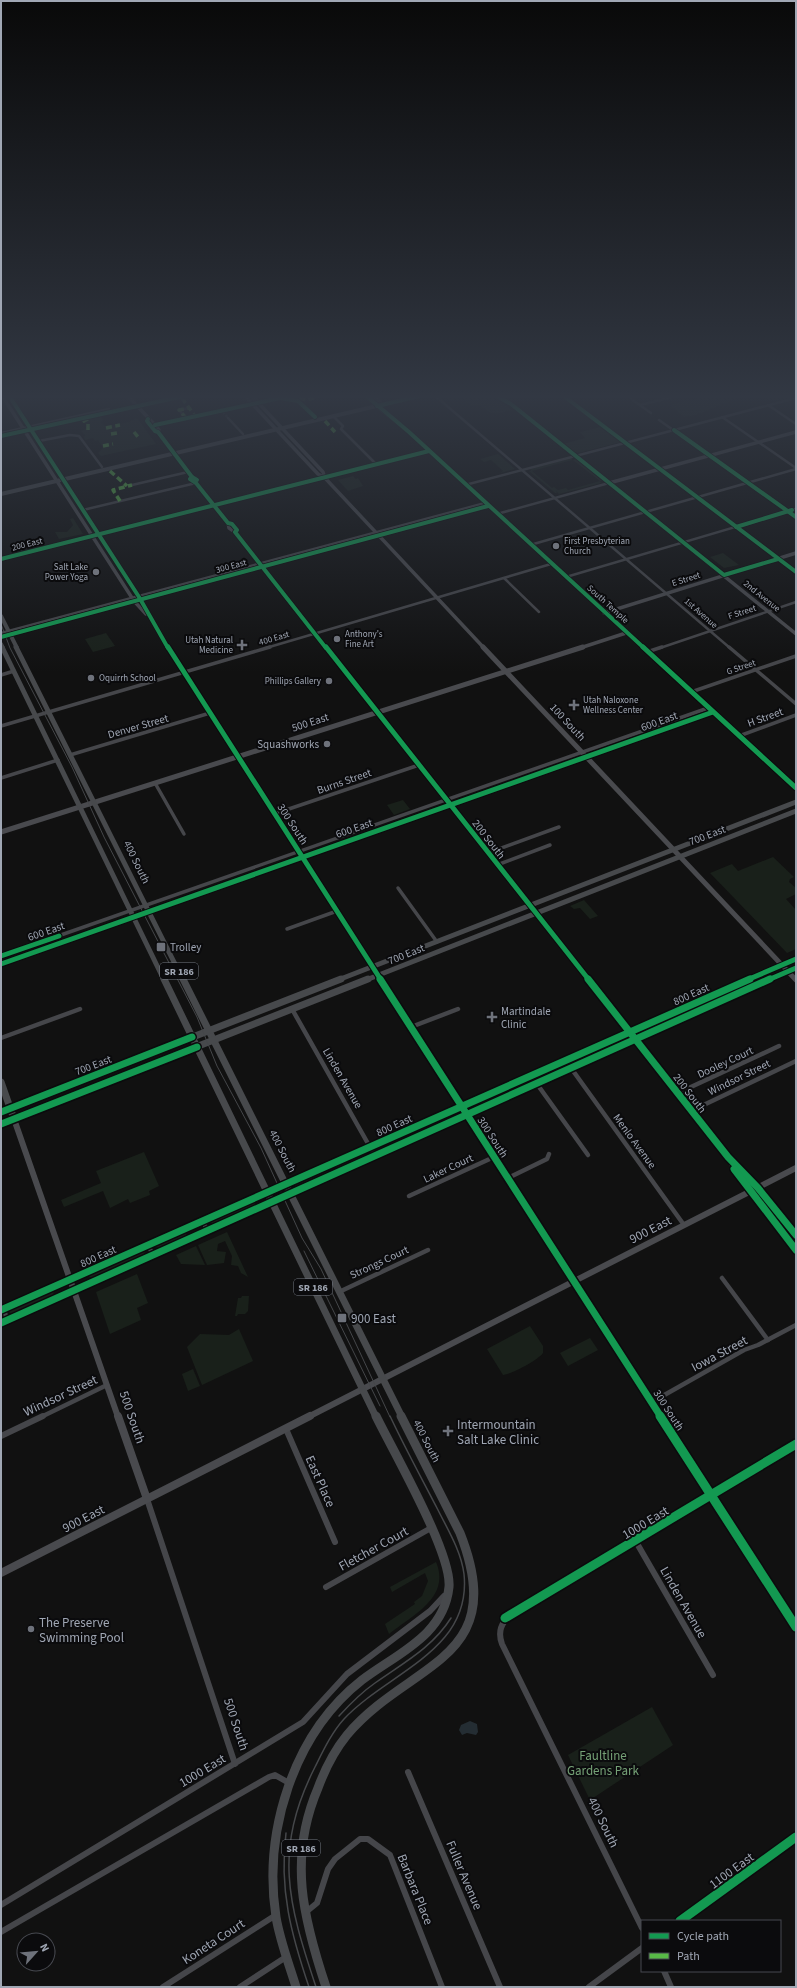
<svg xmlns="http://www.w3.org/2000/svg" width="797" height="1988" font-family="'Source Sans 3',sans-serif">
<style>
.green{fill:#19201a}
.water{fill:#242d33}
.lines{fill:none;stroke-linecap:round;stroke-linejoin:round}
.stream{stroke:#242d33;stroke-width:1}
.street-tunnel{stroke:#2e2f32;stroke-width:2.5;stroke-dasharray:2.5 1.5;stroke-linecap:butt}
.street-far3{stroke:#45464a;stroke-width:2.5}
.street-far2{stroke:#45464a;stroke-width:3.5}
.street-far1{stroke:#45464a;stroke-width:4.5}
.street{stroke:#45464a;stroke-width:6}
.secondary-far3{stroke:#494a4e;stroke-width:3.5}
.secondary-far2{stroke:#494a4e;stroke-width:5}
.secondary-far1{stroke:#494a4e;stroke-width:6}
.secondary{stroke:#494a4e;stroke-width:8}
.primary-far3{stroke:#47494c;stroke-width:4}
.primary-far2{stroke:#47494c;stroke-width:5}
.primary-far1{stroke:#47494c;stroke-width:7}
.primary{stroke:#47494c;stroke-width:9}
.tram-far1{stroke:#45474a;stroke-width:1}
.tram{stroke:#45474a;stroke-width:1.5}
.quiet{stroke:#58b947;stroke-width:3.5;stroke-dasharray:6 3.5;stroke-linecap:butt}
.cycleway-far3-casing{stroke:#0b0b0d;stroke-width:5.5}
.cycleway-far2-casing{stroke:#0b0b0d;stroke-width:7}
.cycleway-far1-casing{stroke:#0b0b0d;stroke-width:10}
.cycleway-casing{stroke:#0b0b0d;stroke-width:12}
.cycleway-far3{stroke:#139951;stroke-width:4}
.cycleway-far2{stroke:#139951;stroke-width:5}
.cycleway-far1{stroke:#139951;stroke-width:7}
.cycleway{stroke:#139951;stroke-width:9}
.poi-dot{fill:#6e727b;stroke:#0b0b0d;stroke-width:1.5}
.labels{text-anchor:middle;stroke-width:4;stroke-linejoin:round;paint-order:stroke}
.far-poi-label{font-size:9px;fill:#a0a7b4;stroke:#0b0b0d;text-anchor:start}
.far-street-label{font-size:9px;fill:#a0a7b4;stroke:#0b0b0d}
.shield{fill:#0b0b0d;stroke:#737882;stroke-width:1}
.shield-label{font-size:10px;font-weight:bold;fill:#a0a7b4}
.street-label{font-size:11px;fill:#a0a7b4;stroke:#0b0b0d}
.poi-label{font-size:11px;fill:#a0a7b4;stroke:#0b0b0d;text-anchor:start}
.near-street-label{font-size:13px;fill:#a0a7b4;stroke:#0b0b0d}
.near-poi-label{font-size:13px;fill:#a0a7b4;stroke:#0b0b0d;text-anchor:start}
.near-park-label{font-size:13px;fill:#75a176;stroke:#0b0b0d}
</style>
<rect width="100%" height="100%" fill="#111"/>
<g class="green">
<path d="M440,394h49l23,16c-17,4 -19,6 -33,-5l-7,1 -12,-8 -12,3z"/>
<path d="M693,394h103v1c-6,2 -15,6 -21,6 -10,0 -16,-7 -30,-4 -23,3 -38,18 -61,20l-14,-12 28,-7z"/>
<path d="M101,417l2,3 -2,2 4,4 25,-4v-1l7,-3 19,26 -55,12 -3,-3 5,-5 -5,-8 -3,1 -2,-3 -8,2 -1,-3 1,-2 -4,-4 5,-2 1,-4 -6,-5z"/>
<path d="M601,427l20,15 -43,11 -4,-1 -11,-8 22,-6 -5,-6z"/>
<path d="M498,454l17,15 -15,4 3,-2 -12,-11 -7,2 -4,-3z"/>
<path d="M571,458l1,2 -40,11 20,17 2,-1 4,3 8,-2 2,2 32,-9 -27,-21 3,-1 26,22h-2l1,2 -42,11 -3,-3 1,2h-2l-26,-22h2l-1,-2z"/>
<path d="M353,476l3,3 2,-1 5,8 -15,5 -10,-11z"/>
<path d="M73,518l10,16 -24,5 -4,-7h12l6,-7 -3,-6z"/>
<path d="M723,553l16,12 -15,3 -14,-11z"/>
<path d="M106,633l9,13 -22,6 -8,-13z"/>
<path d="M403,800l7,9 -16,6 -7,-10z"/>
<path d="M773,857l21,20 -4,2 -1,3 7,6v6l-10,5 10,11v39l-9,4 -77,-80 22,-9 6,7z"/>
<path d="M584,900l14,16 -8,3 -10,-11 -6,1 -4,-3z"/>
<path d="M727,991l3,4 -35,16 -5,-2z"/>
<path d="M683,1011l3,3 -38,17 -3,-3z"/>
<path d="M616,1040l2,2v3l-37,16 -4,-1v-3z"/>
<path d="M569,1061l3,2 -1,3 -38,17 -5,-2 1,-2z"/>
<path d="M519,1083h4v4l-40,18 -4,-1v-3z"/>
<path d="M447,1115l3,3 -1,2 -29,13 -4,-3 1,-2z"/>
<path d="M406,1133l3,2 -1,3 -28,13h-3l-2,-2 1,-3z"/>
<path d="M365,1151l3,3 -2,3 -26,12 -5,-2 1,-2z"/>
<path d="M144,1152l15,34 -10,5 1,4 -20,8 -2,-4 -18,9 -7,-17 -39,16 -3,-7 40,-17 -5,-12z"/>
<path d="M326,1169l2,2 -1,3 -27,12h-5l1,-4z"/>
<path d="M251,1201l4,2 -1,3 -39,18 -4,-1 1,-4z"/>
<path d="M185,1231l2,5 -28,12 -4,-1 1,-4z"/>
<path d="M227,1232l21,45 -7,-4 -3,-7 -7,-1 1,-9 -7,-15 -7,3 -1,7 9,1 -2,11 -17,2 -9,-20z"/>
<path d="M196,1246l9,19 -24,-1 -5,-9z"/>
<path d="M141,1250l4,2 -2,3 -50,23 -4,-1 1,-5z"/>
<path d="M137,1274l11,29 -11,5 4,12 -31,14 -14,-42z"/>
<path d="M51,1290l3,1 -1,4 -41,19 -3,-2 2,-4z"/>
<path d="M242,1296h7l-1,15 -3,3h-7l-1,2h-2l3,-18h3z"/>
<path d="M530,1326l13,20v7c-5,7 -31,21 -40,22l-16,-26z"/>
<path d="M239,1329l14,32 -51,24 -15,-38 13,-13 29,1z"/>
<path d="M590,1338l8,12 -30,16 -8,-13z"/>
<path d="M193,1369l7,17 -12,5 -6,-17z"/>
<path d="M436,1562c15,35 -23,53 -47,72l-4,-10 30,-20 -1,-2 8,-6 6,-15 -3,-8 -33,19 -2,-5z"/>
<path d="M652,1707l21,38 -83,55 -22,-45z"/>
</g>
<path class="water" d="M470,1721l7,3 1,8 -2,3 -9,-2 -5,2 -3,-5 2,-5z"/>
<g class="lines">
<g class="stream">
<path d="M295,394l1,4h15l10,-4"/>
<path d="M465,394l10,3"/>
<path d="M591,394h10"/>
<path d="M609,394h15"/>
</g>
<path class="street-tunnel" d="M223,412l5,6"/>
<g class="street-far3">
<path d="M433,394l297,254"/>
<path d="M627,396l24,17"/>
<path d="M564,397l67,-1 11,-2"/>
<path d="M640,405l45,-11"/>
<path d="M768,405l28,19"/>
<path d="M333,416l10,10 -2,3 36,36"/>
<path d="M722,417l74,51"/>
<path d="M186,418l-7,-8 10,-2"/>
<path d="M228,418l15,16"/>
<path d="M659,420l137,97"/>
<path d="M155,425l125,-27 18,3 17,16"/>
<path d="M1,433l108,-24"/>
<path d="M1,436l192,-42"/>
<path d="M39,441l31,-6 9,1 23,31"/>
<path d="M132,485l56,-13"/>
<path d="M465,485l331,-87"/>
<path d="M83,510l113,-27"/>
<path d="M497,514l112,-31"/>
<path d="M530,545l266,-76"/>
<path d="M566,577l230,-68"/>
<path d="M504,578l35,34"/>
<path d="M1,633l484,-130"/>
<path d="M1,637l487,-131"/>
<path d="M266,648l285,-84"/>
<path d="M660,648l136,-46"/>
</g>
<g class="street-far2">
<path d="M729,647l67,57"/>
<path d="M647,652l15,-5"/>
<path d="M1,675l13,-4"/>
<path d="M691,692l105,-36"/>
<path d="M1,726l269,-79"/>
<path d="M739,736l57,-21"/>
<path d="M70,755l140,-42"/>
<path d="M1,778l57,-18"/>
<path d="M155,783l29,51"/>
<path d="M274,814l145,-49"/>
<path d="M488,853l71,-26"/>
<path d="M497,865l53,-20"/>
<path d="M398,888l39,54"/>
<path d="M287,929l50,-18"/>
<path d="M1,956l707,-248"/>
<path d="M1,964l712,-252"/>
<path d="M747,980l49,-21"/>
<path d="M768,980l28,-12"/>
</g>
<g class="street-far1">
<path d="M292,1009l83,147"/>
<path d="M411,1027l47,-18"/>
<path d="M1,1038l79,-29"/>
<path d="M571,1068l113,157"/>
<path d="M537,1084l51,71"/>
<path d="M678,1093l101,-47"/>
<path d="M691,1111l105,-50"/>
<path d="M508,1178l39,-19 2,-5"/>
<path d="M409,1196l85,-39"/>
<path d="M203,1220l4,11"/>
<path d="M148,1245l5,10"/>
<path d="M722,1278l46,62"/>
<path d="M574,1281l87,136"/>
<path d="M339,1292l89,-42"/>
<path d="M4,1309l3,11"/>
<path d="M1,1310l749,-331"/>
<path d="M1,1323l769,-344"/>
<path d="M652,1402l92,-52 14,-5 38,-20"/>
<path d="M41,1417l66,-32"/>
</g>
<g class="street">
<path d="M660,1416l136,211"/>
<path d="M286,1429l49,113"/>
<path d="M1,1436l42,-20"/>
<path d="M147,1499l88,265"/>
<path d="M635,1540l78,135"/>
<path d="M326,1587l105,-59"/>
<path d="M408,1772l92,215"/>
<path d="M1,1905l302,-183 44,-48 83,-63 14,-15"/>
<path d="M306,1912l11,-9 11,-34 7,-10 25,-20h8l22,16 52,132"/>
<path d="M680,1921l116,-84"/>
<path d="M642,1928l-140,-284c-7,-19 6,-28 21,-38l273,-162"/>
<path d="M1,1932l268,-155 6,-2 14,8"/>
<path d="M664,1971l7,16"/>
<path d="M163,1987l113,-72"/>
<path d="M240,1987l46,-30"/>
<path d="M589,1987l53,-39"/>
</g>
<g class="secondary-far3">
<path d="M1,394l133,207 12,13"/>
<path d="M8,394l131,203 29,51"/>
<path d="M126,394l29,31 4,5 -1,2"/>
<path d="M243,394l75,80 7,4 159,170"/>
<path d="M250,394l73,78 2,6"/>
<path d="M364,394l10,10"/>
<path d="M371,394l9,8"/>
<path d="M493,394l18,10 285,230"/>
<path d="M561,394l235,178"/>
<path d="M501,397l15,-3"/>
<path d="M148,419l-1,2 8,10 3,1 34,45 3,1"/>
<path d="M192,477l-2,2 6,4 32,40 4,1 5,6 -2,2 91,116"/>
<path d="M609,483l187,-51"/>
<path d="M228,523l1,5 6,4"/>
<path d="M1,559l428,-108"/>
<path d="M604,613l192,-60"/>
<path d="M580,648l46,-15"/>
</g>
<g class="secondary-far2">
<path d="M168,647l213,333"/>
<path d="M326,647l263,333"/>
<path d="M483,647l313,333"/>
<path d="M1,832l582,-185"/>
</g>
<g class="secondary-far1">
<path d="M380,979l194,302"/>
<path d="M588,979l140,178 30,31 38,47"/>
<path d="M14,1119l104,298"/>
<path d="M732,1164l8,15 56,71"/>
<path d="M308,1417l488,-249"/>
</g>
<g class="secondary">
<path d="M118,1416l29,83"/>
<path d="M1,1573l309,-157"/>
</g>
<g class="primary-far3">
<path d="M374,404l35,28 235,216"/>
<path d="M1,494l427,-100"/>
<path d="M1,616l16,32"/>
<path d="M1,644l2,4"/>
</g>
<g class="primary-far2">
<path d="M2,647l162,333"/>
<path d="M16,647l167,333"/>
<path d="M643,647l153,141"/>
<path d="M338,980l458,-178"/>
<path d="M366,980l430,-169"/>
</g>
<g class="primary-far1">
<path d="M164,979l212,438"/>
<path d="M183,979l219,438"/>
<path d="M1,1082l13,37"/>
<path d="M1,1112l340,-133"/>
<path d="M1,1124l367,-145"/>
</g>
<g class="primary">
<path d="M296,1987c-7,-23 -16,-46 -20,-70 -13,-85 17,-183 86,-237 34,-26 82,-44 87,-93 3,-34 -56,-136 -73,-171"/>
<path d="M326,1987c-23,-69 -38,-129 -8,-199 7,-19 16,-37 29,-53 62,-74 164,-73 113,-202l-59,-117"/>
</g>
<g class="tram-far1">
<path d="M1,435l187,-41"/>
<path d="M1,624l9,24 62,119 32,70 93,180 20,49 44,82 41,90 19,31 69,148"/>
<path d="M304,1251l76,155"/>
</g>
<g class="tram">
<path d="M339,1716c11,-12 23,-24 36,-33 28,-20 57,-35 76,-65"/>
<path d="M286,1833c-7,56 5,101 23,154"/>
<path d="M316,1987c-28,-84 -43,-137 -1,-220 8,-16 17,-35 29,-48 44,-47 128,-68 120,-145 -3,-23 -16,-44 -26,-64 -16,-31 -33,-62 -48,-94"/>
</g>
<g class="quiet">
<path d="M292,394v2l15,4 18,-6"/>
<path d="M182,398l13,18"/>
<path d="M186,418l-7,-8 10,-2"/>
<path d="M88,419l-4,2 4,3v6"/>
<path d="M325,421l10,11"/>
<path d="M106,428l14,-3"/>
<path d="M134,432l4,5"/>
<path d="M111,434l6,-1"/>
<path d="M103,446l10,-2"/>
<path d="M110,471l17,15"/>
<path d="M120,501l-7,-11 19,-5"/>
</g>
<defs>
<g id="cycleway-far3">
<path d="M8,394l131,203 29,51"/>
<path d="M364,394l45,38 235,216"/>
<path d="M493,394l18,10 213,171 54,-16"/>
<path d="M561,394l235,178"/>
<path d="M377,406l51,-12"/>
<path d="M148,419l-1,2 8,10 3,1 34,45 5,3"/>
<path d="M155,425l125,-27 18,3 17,16"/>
<path d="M674,430l122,87"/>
<path d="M1,436l192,-42"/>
<path d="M192,477l-2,2 6,4 32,40 4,1 5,6 -2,2 91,116"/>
<path d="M736,527l56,-17"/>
<path d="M1,559l428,-108"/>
<path d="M1,637l487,-131"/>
</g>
<g id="cycleway-far2">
<path d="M168,647l213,333"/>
<path d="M326,647l263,333"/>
<path d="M643,647l153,141"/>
<path d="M1,956l58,-20"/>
<path d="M1,964l712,-252"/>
<path d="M747,980l49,-21"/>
<path d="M768,980l28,-12"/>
</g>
<g id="cycleway-far1">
<path d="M380,979l281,438"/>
<path d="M588,979l140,178 30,31 38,47"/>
<path d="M1,1112l191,-75"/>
<path d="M1,1124l196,-77"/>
<path d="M734,1169l62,81"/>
<path d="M1,1310l749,-331"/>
<path d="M1,1323l769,-344"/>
</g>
<g id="cycleway">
<path d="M660,1416l136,211"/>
<path d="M505,1618l291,-174"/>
<path d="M680,1921l116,-84"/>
</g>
</defs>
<use href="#cycleway-far3" class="cycleway-far3-casing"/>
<use href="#cycleway-far2" class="cycleway-far2-casing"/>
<use href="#cycleway-far1" class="cycleway-far1-casing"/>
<use href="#cycleway" class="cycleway-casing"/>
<use href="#cycleway-far3" class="cycleway-far3"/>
<use href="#cycleway-far2" class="cycleway-far2"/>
<use href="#cycleway-far1" class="cycleway-far1"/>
<use href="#cycleway" class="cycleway"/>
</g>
<linearGradient id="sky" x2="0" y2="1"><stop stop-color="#090909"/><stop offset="0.59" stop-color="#323843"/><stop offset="1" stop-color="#323843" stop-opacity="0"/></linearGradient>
<rect width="797" height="672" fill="url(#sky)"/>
<g class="poi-dot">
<circle cx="556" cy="546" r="4"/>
<circle cx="96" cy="572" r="4"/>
<circle cx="337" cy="639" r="4"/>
<path d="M240 639h4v4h4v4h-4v4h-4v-4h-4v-4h4z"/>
<circle cx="91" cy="678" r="4"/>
<circle cx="329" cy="681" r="4"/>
<path d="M572 699h4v4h4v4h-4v4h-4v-4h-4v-4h4z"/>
<circle cx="327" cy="744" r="4"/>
<rect x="156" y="942" width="10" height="10" rx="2"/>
<path d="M490 1011h4v4h4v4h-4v4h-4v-4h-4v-4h4z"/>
<rect x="337" y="1313" width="10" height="10" rx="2"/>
<path d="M446 1425h4v4h4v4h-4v4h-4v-4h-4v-4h4z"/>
<circle cx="31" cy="1629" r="4"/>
</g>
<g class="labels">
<g class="far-poi-label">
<text x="564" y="544">First Presbyterian<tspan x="564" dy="10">Church</tspan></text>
<text x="88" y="570" text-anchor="end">Salt Lake<tspan x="88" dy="10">Power Yoga</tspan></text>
<text x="345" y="637">Anthony's<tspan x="345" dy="10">Fine Art</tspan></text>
<text x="233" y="643" text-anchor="end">Utah Natural<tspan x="233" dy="10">Medicine</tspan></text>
<text x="99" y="681">Oquirrh School</text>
<text x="321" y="684" text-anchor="end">Phillips Gallery</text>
<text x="583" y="703">Utah Naloxone<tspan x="583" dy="10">Wellness Center</tspan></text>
</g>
<g class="far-street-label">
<text transform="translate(27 544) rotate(-14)" y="3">200 East</text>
<text transform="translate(231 566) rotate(-15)" y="3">300 East</text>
<text transform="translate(686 579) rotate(-18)" y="3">E Street</text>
<text transform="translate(762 596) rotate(39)" y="3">2nd Avenue</text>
<text transform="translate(608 604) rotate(42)" y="3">South Temple</text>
<text transform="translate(742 612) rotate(-18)" y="3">F Street</text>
<text transform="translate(701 613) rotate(41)" y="3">1st Avenue</text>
<text transform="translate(274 638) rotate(-16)" y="3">400 East</text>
<text transform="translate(741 667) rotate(-19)" y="3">G Street</text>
</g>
<g class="shield">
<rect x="160" y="963" width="38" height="16" rx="3"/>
<rect x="294" y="1279" width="38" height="16" rx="3"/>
<rect x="282" y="1840" width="38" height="16" rx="3"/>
</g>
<g class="shield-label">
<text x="179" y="975">SR 186</text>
<text x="313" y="1291">SR 186</text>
<text x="301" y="1852">SR 186</text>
</g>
<g class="street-label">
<text transform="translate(765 717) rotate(-20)" y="4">H Street</text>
<text transform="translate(659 721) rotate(-20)" y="4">600 East</text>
<text transform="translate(310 722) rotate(-18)" y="4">500 East</text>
<text transform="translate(568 722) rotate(47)" y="4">100 South</text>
<text transform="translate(138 726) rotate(-16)" y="4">Denver Street</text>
<text transform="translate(344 781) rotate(-19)" y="4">Burns Street</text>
<text transform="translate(293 824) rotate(57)" y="4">300 South</text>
<text transform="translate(354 828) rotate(-19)" y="4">600 East</text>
<text transform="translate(707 835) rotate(-21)" y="4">700 East</text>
<text transform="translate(489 839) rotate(52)" y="4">200 South</text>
<text transform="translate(137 862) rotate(64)" y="4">400 South</text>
<text transform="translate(46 931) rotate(-19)" y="4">600 East</text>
<text transform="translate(406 954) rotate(-22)" y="4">700 East</text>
<text transform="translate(691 994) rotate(-24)" y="4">800 East</text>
<text transform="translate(725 1062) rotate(-25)" y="4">Dooley Court</text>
<text transform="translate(93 1065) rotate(-21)" y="4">700 East</text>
<text transform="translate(739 1077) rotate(-26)" y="4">Windsor Street</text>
<text transform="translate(343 1078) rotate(60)" y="4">Linden Avenue</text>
<text transform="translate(690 1093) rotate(52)" y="4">200 South</text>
<text transform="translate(394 1125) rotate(-24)" y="4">800 East</text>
<text transform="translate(493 1137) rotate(57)" y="4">300 South</text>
<text transform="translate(635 1141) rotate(54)" y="4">Menlo Avenue</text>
<text transform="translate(283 1151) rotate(63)" y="4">400 South</text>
<text transform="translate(448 1168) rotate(-25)" y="4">Laker Court</text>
<text transform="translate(98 1256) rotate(-24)" y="4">800 East</text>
<text transform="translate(379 1262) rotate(-25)" y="4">Strongs Court</text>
<text transform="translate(669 1410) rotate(57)" y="4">300 South</text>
<text transform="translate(427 1441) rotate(63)" y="4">400 South</text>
</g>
<g class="poi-label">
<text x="319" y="748" text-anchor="end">Squashworks</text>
<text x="170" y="951">Trolley</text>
<text x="501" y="1015">Martindale<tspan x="501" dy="13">Clinic</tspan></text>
</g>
<g class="near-street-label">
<text transform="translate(650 1229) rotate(-27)" y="5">900 East</text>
<text transform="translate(719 1353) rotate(-28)" y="5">Iowa Street</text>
<text transform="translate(60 1395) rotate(-25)" y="5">Windsor Street</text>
<text transform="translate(133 1417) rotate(71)" y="5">500 South</text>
<text transform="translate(321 1481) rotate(66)" y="5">East Place</text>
<text transform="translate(83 1518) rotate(-27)" y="5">900 East</text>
<text transform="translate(645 1522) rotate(-31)" y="5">1000 East</text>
<text transform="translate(373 1548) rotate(-29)" y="5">Fletcher Court</text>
<text transform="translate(684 1602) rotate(60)" y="5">Linden Avenue</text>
<text transform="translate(237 1724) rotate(72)" y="5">500 South</text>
<text transform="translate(202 1770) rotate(-31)" y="5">1000 East</text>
<text transform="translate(604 1822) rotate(64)" y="5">400 South</text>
<text transform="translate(731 1870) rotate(-36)" y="5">1100 East</text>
<text transform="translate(465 1875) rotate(67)" y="5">Fuller Avenue</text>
<text transform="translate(416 1889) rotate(68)" y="5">Barbara Place</text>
<text transform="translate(213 1941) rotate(-33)" y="5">Koneta Court</text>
</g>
<g class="near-poi-label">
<text x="351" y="1323">900 East</text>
<text x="457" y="1429">Intermountain<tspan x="457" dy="15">Salt Lake Clinic</tspan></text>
<text x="39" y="1627">The Preserve<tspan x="39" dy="15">Swimming Pool</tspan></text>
</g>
<g class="near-park-label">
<text x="603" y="1760">Faultline<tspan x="603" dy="15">Gardens Park</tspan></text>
</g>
</g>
<rect width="797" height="1988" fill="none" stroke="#a0a7b4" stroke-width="4"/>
<rect x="641" y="1920" width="140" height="52" fill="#0b0b0d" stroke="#474950"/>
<rect x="649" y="1933" width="20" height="6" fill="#139951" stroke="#474950"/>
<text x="677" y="1940" font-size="12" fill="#a0a7b4">Cycle path</text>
<rect x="649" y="1953" width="20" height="6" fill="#58b947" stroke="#474950"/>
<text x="677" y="1960" font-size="12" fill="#a0a7b4">Path</text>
<g transform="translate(36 1952) rotate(63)"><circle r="19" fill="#0b0b0d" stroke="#474950"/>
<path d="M0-3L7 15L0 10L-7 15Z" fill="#6e727b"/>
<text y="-6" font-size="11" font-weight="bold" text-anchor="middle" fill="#a0a7b4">N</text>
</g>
</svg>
